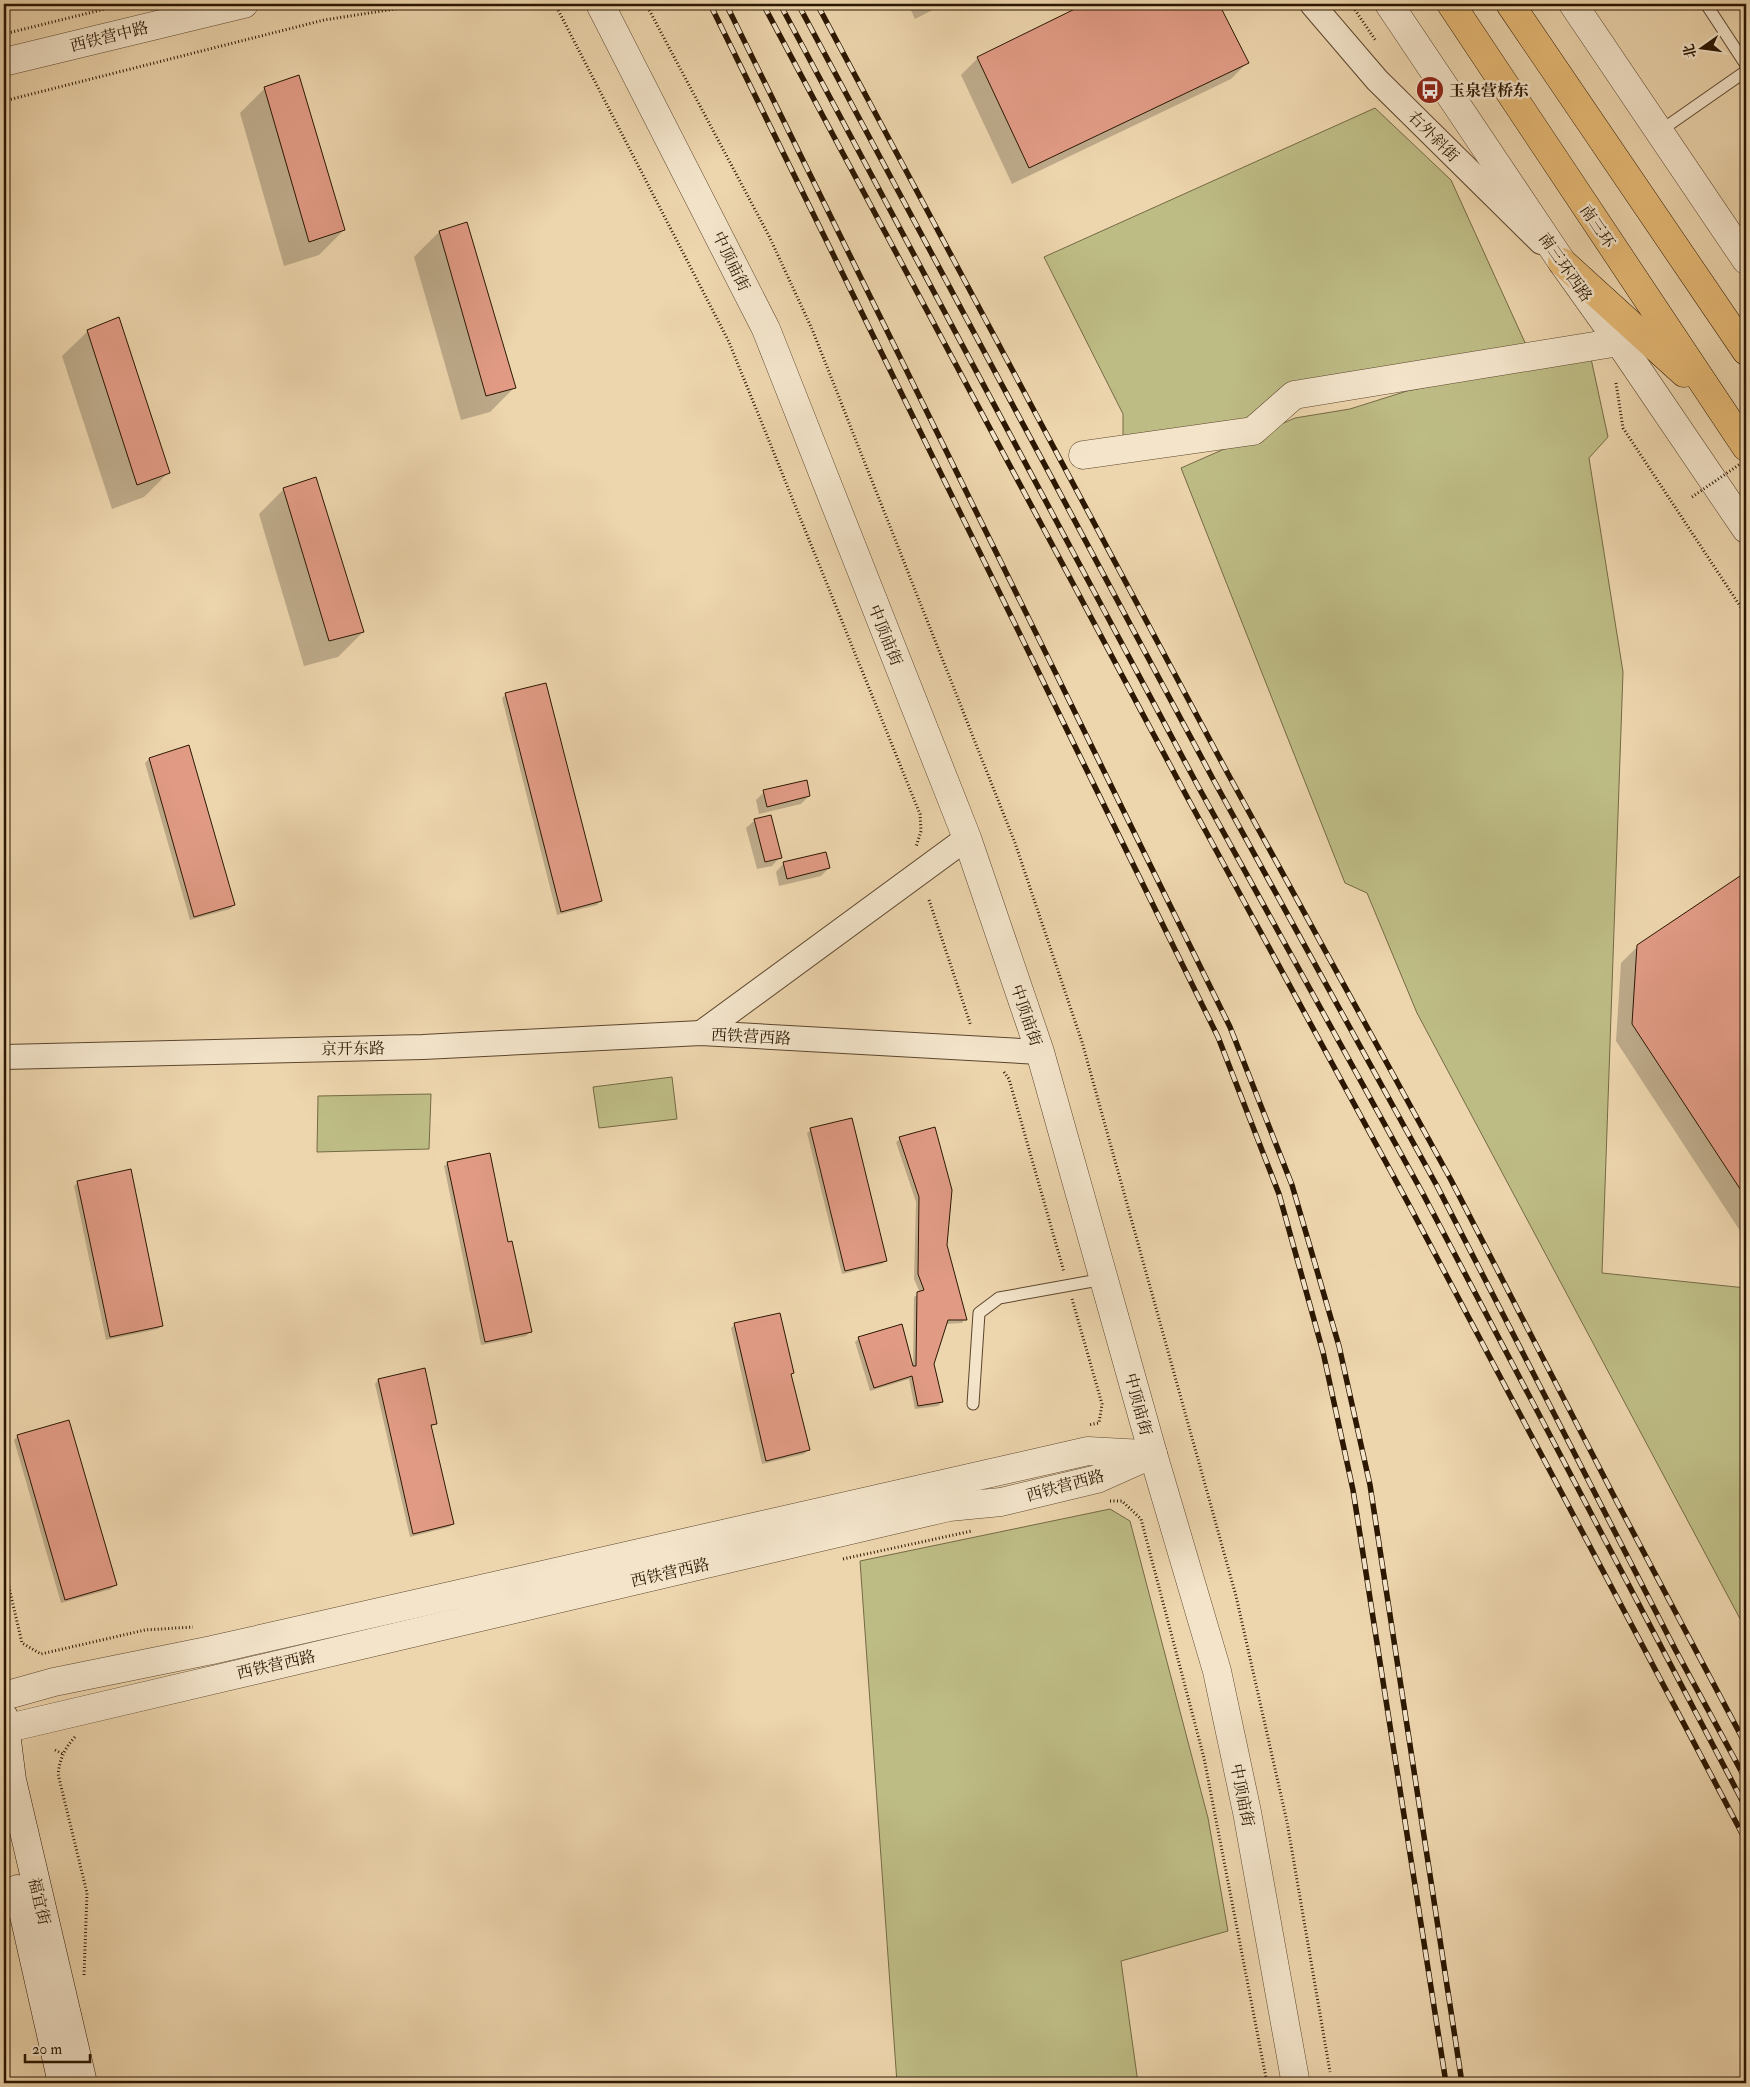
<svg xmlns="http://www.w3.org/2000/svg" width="1750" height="2087" font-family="'IM FELL Double Pica','Noto Serif SC',serif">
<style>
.green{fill:#bebc85;stroke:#746a44}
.shadow{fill:#0003}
.building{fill:#e19b85;stroke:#2b1702}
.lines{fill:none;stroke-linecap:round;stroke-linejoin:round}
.service-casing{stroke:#5c462d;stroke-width:13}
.minor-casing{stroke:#5c462d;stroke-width:26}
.tertiary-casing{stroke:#5c462d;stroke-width:29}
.secondary-casing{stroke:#2b1702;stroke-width:29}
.trunk-casing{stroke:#2b1702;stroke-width:29}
.path{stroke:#2b1702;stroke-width:3;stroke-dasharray:1 2.5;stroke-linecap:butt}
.service{stroke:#f3e4ca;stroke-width:11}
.minor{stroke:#f3e4ca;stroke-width:24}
.tertiary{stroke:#f3e4ca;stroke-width:28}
.secondary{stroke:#f3e4ca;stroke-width:28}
.trunk{stroke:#e6ba76;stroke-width:28}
.rail-casing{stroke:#2b1702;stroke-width:5.5}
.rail{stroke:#f3e4ca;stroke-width:4;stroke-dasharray:11;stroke-linecap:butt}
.path-bridge{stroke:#2b1702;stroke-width:3;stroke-dasharray:1 2.5;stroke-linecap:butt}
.labels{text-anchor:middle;stroke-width:5;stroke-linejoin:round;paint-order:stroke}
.street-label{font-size:16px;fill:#2b1702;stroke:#f3e4ca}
.poi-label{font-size:16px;font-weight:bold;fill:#2b1702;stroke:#f3e4ca;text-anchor:start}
</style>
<rect width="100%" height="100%" fill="#edd5ad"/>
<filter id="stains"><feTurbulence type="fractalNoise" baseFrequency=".004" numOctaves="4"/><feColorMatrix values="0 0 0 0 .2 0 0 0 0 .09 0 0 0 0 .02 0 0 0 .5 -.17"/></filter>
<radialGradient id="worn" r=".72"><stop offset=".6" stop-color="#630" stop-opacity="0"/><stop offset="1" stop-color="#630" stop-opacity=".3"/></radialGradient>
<g class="green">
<path d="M1375,108l76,72 76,167 -229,37 -51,41 -124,18v-29l-79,-157z"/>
<path d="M1590,354l18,83 -19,21 34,214 -21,601 144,15v342l-329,-617 -50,-120 -22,-10 -164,-415 114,-50 55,-9 57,-18z"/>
<path d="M672,1077l5,42 -78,9 -6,-41z"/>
<path d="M431,1094l-2,55 -112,3 1,-56z"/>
<path d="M1110,1509l20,12 78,297 20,113 -107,30 17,122h-241l-37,-522z"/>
</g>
<g class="shadow">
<path d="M908,4h36l-29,15z"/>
<path d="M1088,4h129l31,58 -17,17 -219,105 -51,-109 17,-17z"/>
<path d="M265,88l79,142 -25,25 -35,11 -44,-153z"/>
<path d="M439,232l76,155 -25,25 -29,8 -47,-163z"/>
<path d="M88,331l81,141 -25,25 -32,12 -50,-153z"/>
<path d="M284,489l79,143 -25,25 -34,9 -45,-152z"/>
<path d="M545,684l55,217 -3,4 -40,10 -55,-217 3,-3z"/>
<path d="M188,746l46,159 -4,4 -40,11 -45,-157 4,-4z"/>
<path d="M764,792l45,4 -8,8 -42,10 -3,-14z"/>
<path d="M755,820l25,37 -8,9 -15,3 -11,-41z"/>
<path d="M784,863l45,5 -8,8 -42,10 -3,-14z"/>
<path d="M1746,874v366l-130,-199 5,-78 17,-17z"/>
<path d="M811,1130l75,131 -4,3 -40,10 -35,-141z"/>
<path d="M900,1139l46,106 19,74 -3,4 -16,1 -14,40 10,38 -4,4 -23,3 -6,-30 -39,12 -15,-49 4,-4 54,31 1,-72 6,-4 -6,-14 2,-77 -20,-60z"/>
<path d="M448,1163l59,81 23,88 -4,4 -45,9 -37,-179z"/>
<path d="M78,1182l84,144 -4,3 -52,11 -32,-154z"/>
<path d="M735,1324l58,49 -3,2 18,75 -4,4 -42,10 -31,-136z"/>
<path d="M378,1380l57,44 -5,4 23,96 -4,3 -39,10 -35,-153z"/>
<path d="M18,1436l97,149 -4,4 -50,14 -47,-163z"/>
</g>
<g class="building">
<path d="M1085,4h134l30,59 -220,105 -52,-111z"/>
<path d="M299,75l46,155 -36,12 -45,-155z"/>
<path d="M467,222l49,166 -30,8 -47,-165z"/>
<path d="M119,317l51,156 -33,12 -50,-155z"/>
<path d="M316,477l48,155 -35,9 -46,-153z"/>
<path d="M546,683l56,218 -41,11 -56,-219z"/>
<path d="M189,745l46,160 -41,12 -45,-159z"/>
<path d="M807,780l3,16 -43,11 -4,-17z"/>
<path d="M771,815l11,43 -17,4 -11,-43z"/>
<path d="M826,852l4,16 -43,11 -4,-17z"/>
<path d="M1746,872v326l-114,-174 5,-79z"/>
<path d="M852,1118l35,143 -42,10 -35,-143z"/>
<path d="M935,1127l17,63 -5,55 20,75h-19l-14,44 9,38 -25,4 -6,-30 -38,12 -16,-51 44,-13 11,42h3l1,-74 7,-2 -6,-16 1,-77 -20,-60z"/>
<path d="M490,1153l18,89 4,-1 20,91 -47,10 -38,-180z"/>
<path d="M131,1169l32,157 -53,11 -33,-156z"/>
<path d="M780,1313l14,60 -3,1 19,76 -44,11 -32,-138z"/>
<path d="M425,1368l12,56 -6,1 23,99 -41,10 -35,-155z"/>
<path d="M69,1420l48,165 -52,15 -48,-165z"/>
</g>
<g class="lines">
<defs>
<g id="service">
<path d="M1706,4l40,61"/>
<path d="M1660,131l86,-60"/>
<path d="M973,1404l6,-91 20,-15 105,-19"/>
</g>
<g id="minor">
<path d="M1312,4l65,76 164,162"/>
<path d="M701,1033l266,-195"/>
<path d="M4,1057l419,-10 278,-14 339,19"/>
</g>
<g id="tertiary">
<path d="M600,4l166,325 201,509 73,214 113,402 64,217 30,141 48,267"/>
<path d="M1389,4l173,258 57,80 127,187"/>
<path d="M1573,4l173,256"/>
<path d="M4,62l240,-58"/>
<path d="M1083,455l170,-24 41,-36 325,-53"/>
<path d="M4,1696l50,-14 158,-32 876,-199 56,3"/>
<path d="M4,1729l945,-222 52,-5 96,-23 56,-25"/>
</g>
<g id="secondary">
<path d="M4,1717l8,63 71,303"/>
<path d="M18,1889l44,194"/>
</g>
<g id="trunk">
<path d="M1451,4l295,443"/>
<path d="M1510,4l236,347"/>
<path d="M1562,262l122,111"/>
</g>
</defs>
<use href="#service" class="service-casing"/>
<use href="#minor" class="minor-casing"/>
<use href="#tertiary" class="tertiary-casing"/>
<use href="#secondary" class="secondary-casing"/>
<use href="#trunk" class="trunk-casing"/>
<g class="path">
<path d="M555,4l174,338 191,472 1,17 -5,16"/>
<path d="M646,4l123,232 43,93 203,514 67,199 154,554 51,226 43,250"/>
<path d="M1351,4l25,37"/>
<path d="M4,34l121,-30"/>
<path d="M4,101l320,-81 103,-16"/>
<path d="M1616,383l7,45 123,187"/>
<path d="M929,900l42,126"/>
<path d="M1004,1072l5,7 55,193"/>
<path d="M1072,1299l30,105 -3,19 -11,2"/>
<path d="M1110,1501h12l19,18 63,239 63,325"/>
<path d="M843,1559l129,-28"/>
<path d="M4,1566l18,77 19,11 104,-24 48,-3"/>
<path d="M75,1737c-11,12 -15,22 -17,37l29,119 -3,82"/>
<path d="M55,1750l8,4"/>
</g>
<use href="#service" class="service"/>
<use href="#minor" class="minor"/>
<use href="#tertiary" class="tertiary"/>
<use href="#secondary" class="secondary"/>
<use href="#trunk" class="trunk"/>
<defs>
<g id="rail">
<path d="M710,4l508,1033 61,157 44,158 30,138 93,593"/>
<path d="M726,4l504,1023 62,158 47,161 31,139 92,598"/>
<path d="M763,4l423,791 222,408 338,638"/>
<path d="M780,4l419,784 223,404 324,616"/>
<path d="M798,4l415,775 224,407 238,463 71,131"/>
<path d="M817,4l410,768 224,408 166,322 129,243"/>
</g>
</defs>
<use href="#rail" class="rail-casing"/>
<use href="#rail" class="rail"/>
<path class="path-bridge" d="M1692,497l54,-37"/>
</g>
<defs>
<symbol id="bus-disc" viewBox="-11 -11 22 22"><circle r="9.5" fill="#8f2418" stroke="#f3e4ca"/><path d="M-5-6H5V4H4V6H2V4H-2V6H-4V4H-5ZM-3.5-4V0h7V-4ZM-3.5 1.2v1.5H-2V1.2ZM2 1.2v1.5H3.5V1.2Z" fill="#fff"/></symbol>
</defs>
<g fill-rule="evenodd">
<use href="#bus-disc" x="1414" y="74" width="32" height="32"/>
</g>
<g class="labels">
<g class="street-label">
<text transform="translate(109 36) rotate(-14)" y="6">西铁营中路</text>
<text transform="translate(1434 136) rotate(45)" y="6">右外斜街</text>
<text transform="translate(1598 226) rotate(56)" y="6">南三环</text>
<text transform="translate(732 261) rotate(64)" y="6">中顶庙街</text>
<text transform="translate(1566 267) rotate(55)" y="6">南三环西路</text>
<text transform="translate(886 635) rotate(68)" y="6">中顶庙街</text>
<text transform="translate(1027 1015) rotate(71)" y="6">中顶庙街</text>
<text transform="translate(751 1036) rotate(3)" y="6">西铁营西路</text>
<text transform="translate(353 1048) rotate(-1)" y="6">京开东路</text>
<text transform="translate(1139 1404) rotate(75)" y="6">中顶庙街</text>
<text transform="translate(1065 1485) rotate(-15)" y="6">西铁营西路</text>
<text transform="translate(670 1572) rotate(-13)" y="6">西铁营西路</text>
<text transform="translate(276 1664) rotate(-13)" y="6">西铁营西路</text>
<text transform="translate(1243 1795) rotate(79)" y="6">中顶庙街</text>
<text transform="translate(40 1901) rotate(77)" y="6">福宜街</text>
</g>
<g class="poi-label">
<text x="1449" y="96">玉泉营桥东</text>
</g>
</g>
<rect width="1750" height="2087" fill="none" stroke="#edd5ad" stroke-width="20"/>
<rect x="5" y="5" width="1740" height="2077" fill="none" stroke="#2b1702" stroke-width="2.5"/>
<rect x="10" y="10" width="1730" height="2067" fill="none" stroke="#2b1702"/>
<g transform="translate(1702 48) rotate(256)" stroke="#f3e4ca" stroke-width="4" paint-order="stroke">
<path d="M0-4L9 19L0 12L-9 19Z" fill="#2b1702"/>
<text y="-8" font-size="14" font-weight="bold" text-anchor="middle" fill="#2b1702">北</text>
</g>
<path d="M25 2054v8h65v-8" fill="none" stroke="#2b1702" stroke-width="2.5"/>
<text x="32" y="2054" font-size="15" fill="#2b1702" stroke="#f3e4ca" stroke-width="4" paint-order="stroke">20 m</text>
<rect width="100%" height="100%" filter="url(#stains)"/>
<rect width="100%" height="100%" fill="url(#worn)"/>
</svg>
